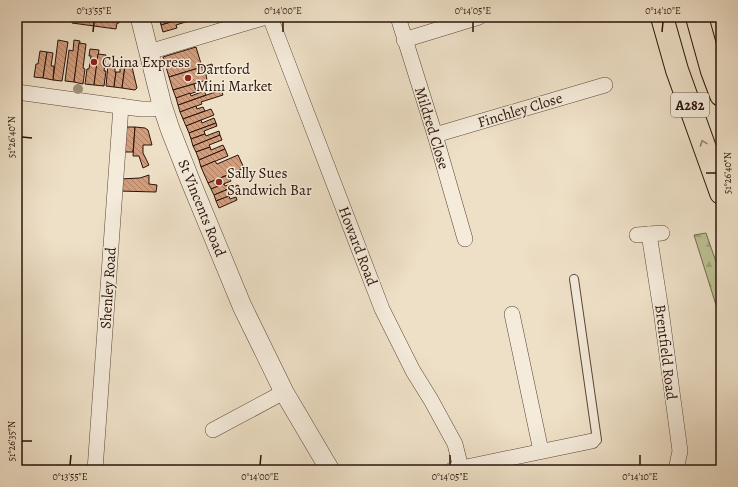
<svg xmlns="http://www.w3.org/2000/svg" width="738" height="487" font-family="Alegreya,serif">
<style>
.forest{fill:url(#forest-firs);stroke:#736a4e}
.building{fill:url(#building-back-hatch);stroke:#2a1309}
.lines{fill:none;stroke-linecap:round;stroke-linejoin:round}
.service-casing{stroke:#5b4638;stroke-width:10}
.minor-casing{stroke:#5b4638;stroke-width:16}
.tertiary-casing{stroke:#5b4638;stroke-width:20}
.trunk-casing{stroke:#2a1309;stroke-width:24}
.service{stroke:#f4ebdb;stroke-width:8}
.minor{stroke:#f4ebdb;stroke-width:15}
.tertiary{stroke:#f4ebdb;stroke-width:19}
.trunk{stroke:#eee0c7;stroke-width:22}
.tree{fill:#9e9179}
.oneway{stroke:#968472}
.ticks{fill:none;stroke:#2a1309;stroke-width:1.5}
.poi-dot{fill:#8f2418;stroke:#f4ebdb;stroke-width:1.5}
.labels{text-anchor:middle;stroke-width:3;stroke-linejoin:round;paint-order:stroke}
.shield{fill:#f4ebdb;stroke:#675448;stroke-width:1}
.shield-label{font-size:14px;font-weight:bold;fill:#2a1309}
.poi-label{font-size:15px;fill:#2a1309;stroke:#f4ebdb;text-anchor:start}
.street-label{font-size:15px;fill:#2a1309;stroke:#f4ebdb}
.neatline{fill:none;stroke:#2a1309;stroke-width:1.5}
.ticks-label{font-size:10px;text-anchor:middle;fill:#2a1309}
</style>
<defs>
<pattern id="forest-firs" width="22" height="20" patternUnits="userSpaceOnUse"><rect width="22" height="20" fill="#bcc193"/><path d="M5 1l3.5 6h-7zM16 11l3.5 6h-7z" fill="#a2a57d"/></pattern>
<pattern id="building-back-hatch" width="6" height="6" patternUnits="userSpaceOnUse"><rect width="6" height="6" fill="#d39d7c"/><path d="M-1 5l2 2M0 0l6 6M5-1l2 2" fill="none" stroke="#ab7f64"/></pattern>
</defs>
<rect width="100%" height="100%" fill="#eee0c7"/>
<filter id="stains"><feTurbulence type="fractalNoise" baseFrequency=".005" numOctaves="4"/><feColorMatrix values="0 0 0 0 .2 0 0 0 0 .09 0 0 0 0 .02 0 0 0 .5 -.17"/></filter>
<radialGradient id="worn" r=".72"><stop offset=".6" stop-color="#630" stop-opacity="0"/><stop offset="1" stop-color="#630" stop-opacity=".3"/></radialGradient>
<path class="forest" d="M706,233l15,43v45l-27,-86z"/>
<g class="building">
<path d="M73,17h45l2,1 -1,5h-2l-1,6 -44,-6z"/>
<path d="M162,17h21v1l-22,7 -2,-7z"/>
<path d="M188,17h6l1,2 -19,6 1,3 -14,4 -2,-7z"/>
<path d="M58,40l10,2 -6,39 -9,-1z"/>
<path d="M74,40l6,1 -6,41 -9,-1 4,-31 4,1z"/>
<path d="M79,43l7,1 -3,24 2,1 -2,15 -9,-2z"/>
<path d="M196,47l6,20 -33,10 -6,-20z"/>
<path d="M90,49l9,1 -5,35 -9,-1 2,-15h2l2,-13h-2z"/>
<path d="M40,51l7,1 -4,26 -9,-1 2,-13h2z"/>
<path d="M47,52l6,1 -2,13h3l-1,14 -10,-2z"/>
<path d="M98,54l8,1 -2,16h2l-2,15 -10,-1z"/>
<path d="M108,64h7v8h1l-2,15 -8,-1z"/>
<path d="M212,64l1,5 -5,1 1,4 -3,1 1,5 -34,10 -4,-13z"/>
<path d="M120,66h5l-3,22 -8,-1 2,-15h4z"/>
<path d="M125,66l7,1 5,21 -2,2 -13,-2z"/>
<path d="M194,84l2,8 -20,6 -3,-8z"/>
<path d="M221,90l2,5 -22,7 1,2 -22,8 -2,-7z"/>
<path d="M204,91l2,4 -28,10 -2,-7 14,-5 1,3z"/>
<path d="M196,106l1,3 6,-2 2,4 -22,8 -3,-7z"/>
<path d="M211,109l3,6 -28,11 -3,-7z"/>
<path d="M214,118l2,5 -27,10 -3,-7 15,-6 1,3z"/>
<path d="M216,123l1,3 -13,5 1,3 -14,5 -2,-6z"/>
<path d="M124,127h11l-2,25h-11z"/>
<path d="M135,127l10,1 3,2 4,15h-9v8l6,12 -6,3 -4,-12h-6z"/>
<path d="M219,131l1,4 -27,11 -2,-7 14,-5 1,2z"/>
<path d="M220,135l2,5 -13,5 1,2 -14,5 -3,-6z"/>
<path d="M223,145l2,4 -26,11 -3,-8 14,-5 1,3z"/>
<path d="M225,149l3,7 -27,11 -2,-7z"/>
<path d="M238,155l6,13 -36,15 -7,-16 14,-6 2,3z"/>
<path d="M149,175v9l8,1 -1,7 -37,-1 1,-12 20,-1z"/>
<path d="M228,175l3,6 -20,8 -3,-6z"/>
<path d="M224,184l1,2 7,-2 1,3 -19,8 -3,-6z"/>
<path d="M238,185l2,5 -12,5 1,1 -13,5 -2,-6z"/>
<path d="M229,196l1,3 6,-2 1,3 -18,8 -3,-7z"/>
</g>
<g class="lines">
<defs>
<path id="service" d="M574,279l23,161 -5,1"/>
<g id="minor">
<path d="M270,17l112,292 31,62 18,29 24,44 6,24"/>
<path d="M398,17l37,118 30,104"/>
<path d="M404,40l75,-23"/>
<path d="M149,52l117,-35"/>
<path d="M17,92l124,17h12l10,-2"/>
<path d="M435,135l170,-50"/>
<path d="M649,234l12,76 19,141 -4,19"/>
<path d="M637,235l25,-2"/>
<path d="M512,314l29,137"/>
<path d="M213,430l71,-38"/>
<path d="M95,470l26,-364"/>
<path d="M452,470l140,-29"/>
</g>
<path id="tertiary" d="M140,17l22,88 8,24 20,51 52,126 42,86 46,78"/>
<g id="trunk">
<path d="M662,17l15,53 44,123"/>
<path d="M697,17l15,54 9,24"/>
</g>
</defs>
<use href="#service" class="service-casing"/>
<use href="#minor" class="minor-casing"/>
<use href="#tertiary" class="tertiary-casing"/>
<use href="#trunk" class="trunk-casing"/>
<use href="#service" class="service"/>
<use href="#minor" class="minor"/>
<use href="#tertiary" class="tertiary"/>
<use href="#trunk" class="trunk"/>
</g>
<circle class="tree" cx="78" cy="89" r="5"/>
<defs><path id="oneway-chevron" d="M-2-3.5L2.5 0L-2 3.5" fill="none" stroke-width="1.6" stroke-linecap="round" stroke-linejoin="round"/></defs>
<use class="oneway" href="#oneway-chevron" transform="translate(703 143) rotate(-110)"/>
<path class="ticks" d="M93,32l1,-10M283,32v-10M473,32v-10M662,32l1,-10M22,137l10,1M706,173h10M22,441h10M70,465l1,-10M260,465l1,-10M450,465v-10M640,465v-10"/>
<g class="poi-dot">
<circle cx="94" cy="62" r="4"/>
<circle cx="188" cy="78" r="4"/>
<circle cx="219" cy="182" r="4"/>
</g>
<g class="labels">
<rect class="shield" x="671" y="93" width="38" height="24" rx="3"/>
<g class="shield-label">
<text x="690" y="110">A282</text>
</g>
<g class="poi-label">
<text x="102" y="67">China Express</text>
<text x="196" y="74">Dartford<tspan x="196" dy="17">Mini Market</tspan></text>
<text x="227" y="178">Sally Sues<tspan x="227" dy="17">Sandwich Bar</tspan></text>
</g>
<g class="street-label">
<text transform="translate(520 110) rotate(-17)" y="5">Finchley Close</text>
<text transform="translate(432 128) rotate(73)" y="5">Mildred Close</text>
<text transform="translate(202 208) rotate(68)" y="5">St Vincents Road</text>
<text transform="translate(358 246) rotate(69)" y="5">Howard Road</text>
<text transform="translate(108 288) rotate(-86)" y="5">Shenley Road</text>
<text transform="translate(666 352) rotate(83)" y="5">Brentfield Road</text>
</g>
</g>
<rect width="738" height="487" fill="none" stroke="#eee0c7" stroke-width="44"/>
<rect x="22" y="22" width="694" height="443" class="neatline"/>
<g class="ticks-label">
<text x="94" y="14">0°13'55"E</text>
<text x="283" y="14">0°14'00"E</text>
<text x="473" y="14">0°14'05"E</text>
<text x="663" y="14">0°14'10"E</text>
<text transform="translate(11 137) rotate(-90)" y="4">51°26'40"N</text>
<text transform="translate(727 173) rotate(-90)" y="4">51°26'40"N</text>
<text transform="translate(11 441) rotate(-90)" y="4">51°26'35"N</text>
<text x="70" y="480">0°13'55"E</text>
<text x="260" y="480">0°14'00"E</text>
<text x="450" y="480">0°14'05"E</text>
<text x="640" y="480">0°14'10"E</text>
</g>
<rect width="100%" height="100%" filter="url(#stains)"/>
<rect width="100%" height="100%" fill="url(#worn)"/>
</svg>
